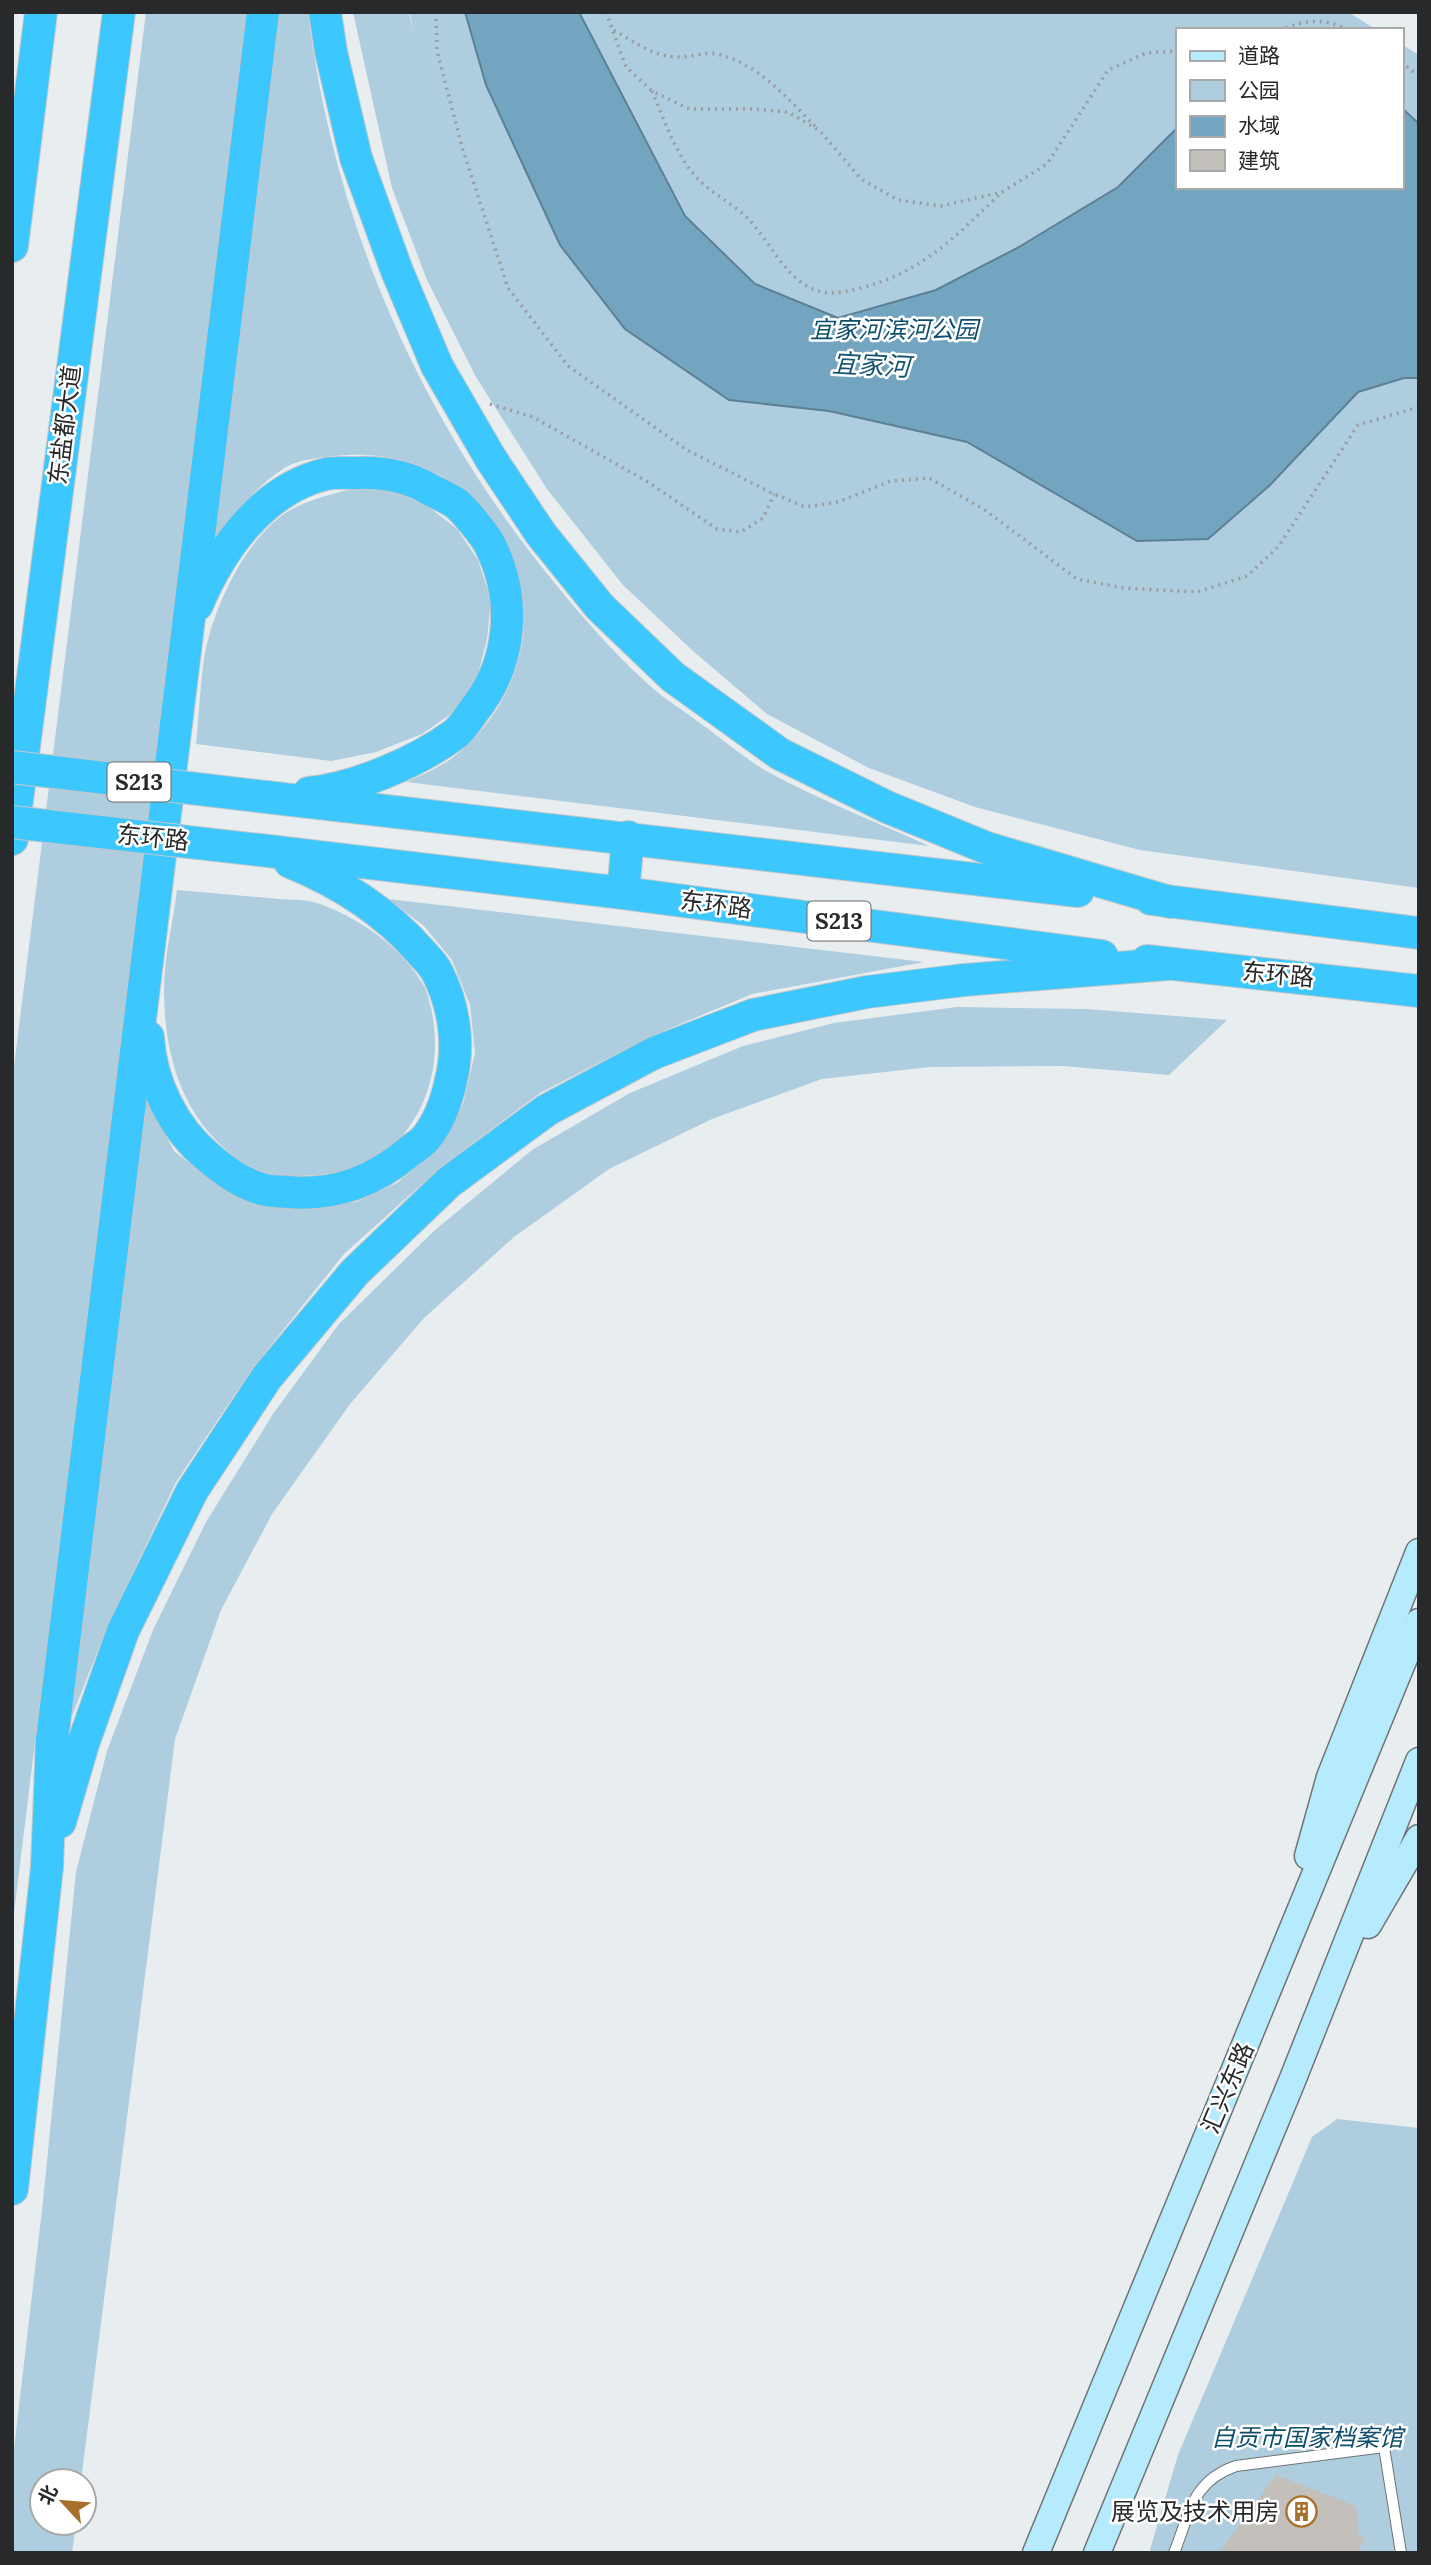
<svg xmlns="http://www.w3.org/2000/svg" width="1431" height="2565" font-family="Lora,'Noto Sans SC',serif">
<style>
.green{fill:#aecdde}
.water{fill:#73a5c1;stroke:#5c8094;stroke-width:2}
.building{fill:#c3bfbb}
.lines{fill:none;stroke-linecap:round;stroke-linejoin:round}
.service-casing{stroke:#6f7476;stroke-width:12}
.secondary-casing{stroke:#6f7476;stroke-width:29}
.trunk-casing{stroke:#c7c7c8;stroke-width:34}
.path{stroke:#989c9e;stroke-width:3.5;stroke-dasharray:2 5;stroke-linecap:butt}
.service{stroke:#fff;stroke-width:10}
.secondary{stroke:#b6ebfe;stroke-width:26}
.trunk{stroke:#3cc8fe;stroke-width:32}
.trunk-bridge-casing{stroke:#c7c7c8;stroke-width:34;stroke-linecap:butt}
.trunk-bridge{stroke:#3cc8fe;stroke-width:32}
.labels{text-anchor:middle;stroke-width:5;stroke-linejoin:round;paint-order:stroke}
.shield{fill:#fff;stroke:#68696a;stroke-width:2}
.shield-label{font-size:23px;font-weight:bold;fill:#27292a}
.park-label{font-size:24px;font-style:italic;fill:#0b4e6a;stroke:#fff}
.street-label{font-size:24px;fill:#27292a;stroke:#fff}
.poi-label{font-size:24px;fill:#27292a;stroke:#fff;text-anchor:end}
.water-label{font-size:26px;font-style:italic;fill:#175673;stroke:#fff}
</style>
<rect width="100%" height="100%" fill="#e8edf0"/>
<g class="green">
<path d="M146,12h102l-236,1917v-847z"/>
<path d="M278,12h30c25,208 110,402 241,564 33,41 72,86 113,120 15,11 30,21 45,32 20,15 41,33 63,45 51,28 107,49 159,73l-522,-64c19,-9 39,-17 55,-32 44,-38 70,-100 60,-157 -5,-27 -22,-49 -37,-70 -8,-11 -15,-26 -25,-34 -33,-27 -74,-36 -115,-34 -19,2 -46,3 -62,14 -28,18 -49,46 -71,71z"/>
<path d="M353,12h56l4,22 -3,-22h938l29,18h-200v157h224v-143l18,11v833l-279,-38 -165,-43 -106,-39 -102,-54 -74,-63 -70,-66 -76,-96 -71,-112 -49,-97 -35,-92z"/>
<path d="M358,487l34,3 38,18 27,21 21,31 13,40 -4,39 -10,39 -22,33 -33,23 -46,18 -45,9 -135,-17c3,-28 4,-57 8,-85 8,-49 40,-119 83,-147 18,-12 50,-19 71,-25z"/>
<path d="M177,890c34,3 67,6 101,9 13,1 29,0 42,5 41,15 84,45 105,84 3,6 4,14 6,20 12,53 -3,109 -45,144 -25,20 -60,23 -90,24 -32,0 -52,-9 -76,-32 -42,-40 -56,-97 -56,-154 0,-33 9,-67 13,-100z"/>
<path d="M388,899l536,63 -172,32 -105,44 -107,55 -99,74 -97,87 -92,115 -76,113 -68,143 -42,106 79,-636 29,56 45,35 41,20 47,1 49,-5 41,-19 40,-33 26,-46 12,-51 -5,-48 -18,-45 -28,-34z"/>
<path d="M957,1007l129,2 141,11 -58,55 -106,-9 -133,1 -108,12 -110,40 -103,50 -95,68 -90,81 -74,86 -78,110 -51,96 -46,129 -94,742h-39v42h34l-4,30h-60v-87l31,-265 33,-329 31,-121 46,-121 53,-108 67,-108 66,-90 96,-94 97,-80 98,-57 113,-47 91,-23z"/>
<path d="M1337,2119l82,9v425h-270l29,-98 134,-318z"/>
</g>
<path class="water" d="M465,12h114l106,204 70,68 83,34 98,-28 83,-43 99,-60 59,-59v59h224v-80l18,17v254h-15l-46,14 -89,94 -61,53 -71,2 -170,-99 -138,-31 -100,-11 -104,-71 -65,-84 -74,-160z"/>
<path class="building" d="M1276,2475l80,31 3,30 4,-1 2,8h-5l1,10h-142z"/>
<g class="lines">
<defs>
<path id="service" d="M1174,2553c16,-40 18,-72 62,-87l148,-19 17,106"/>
<g id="secondary">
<path d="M1308,1856l22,-79 89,-225"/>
<path d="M1368,1925l51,-87"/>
<path d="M1036,2553l383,-931"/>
<path d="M1097,2553l195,-472 127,-320"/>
</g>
<g id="trunk">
<path d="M325,12l6,40 25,106 41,113 40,95 54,93 50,75 59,73 73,70 107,77 107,53 100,41 183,54"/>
<path d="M12,246l29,-234"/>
<path d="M197,605c24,-57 66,-116 129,-131 10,-2 22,-1 32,-1 24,-1 50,4 71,16 9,5 20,9 28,15 9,8 28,31 33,41 27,54 22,117 -15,164 -6,8 -12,19 -20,25 -38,28 -99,54 -146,59"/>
<path d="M266,797l812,94"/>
<path d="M12,839l107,-827"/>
<path d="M260,850l363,43 479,63"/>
<path d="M623,893l5,-56"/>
<path d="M1151,899l268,34"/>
<path d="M1147,961l272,30"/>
<path d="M148,1037c3,46 25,91 60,120 15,13 34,27 54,32 8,3 18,2 26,3 48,4 86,-11 122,-41 5,-4 12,-8 16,-13 13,-16 21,-39 25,-58 9,-36 3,-75 -14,-108 -4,-8 -11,-14 -17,-21 -35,-40 -81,-69 -130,-89"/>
<path d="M60,1822l23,-78 40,-113 69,-140 75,-114 88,-105 94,-90 98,-72 107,-57 99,-38 114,-23 97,-12 204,-16"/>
<path d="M12,2189l35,-322 5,-127 211,-1728"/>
</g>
</defs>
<use href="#service" class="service-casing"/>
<use href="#secondary" class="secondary-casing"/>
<use href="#trunk" class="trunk-casing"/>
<g class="path">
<path d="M436,12l1,39 26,99 45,138 60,78 119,84 87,44 31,13 33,-5 53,-21 38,-3 56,32 92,69 47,9 73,4 50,-16 31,-29 80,-122 61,-18"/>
<path d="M606,12l20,55 26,24 37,18h64l35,3 32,19 41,48 37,21 43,6 61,-14 45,-28 61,-94 38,-17 31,-2"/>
<path d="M614,30c20,12 40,27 64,27 13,0 26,-5 38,-3 41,8 72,45 100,73"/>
<path d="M1279,30c29,-10 42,-13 70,0"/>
<path d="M1401,62l18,14"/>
<path d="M652,91c13,30 24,66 47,89 16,16 39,26 54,44 18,21 28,45 52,61 20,12 35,8 56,3 62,-16 95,-52 140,-95"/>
<path d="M490,404l43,13 115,65 69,47 24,3 22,-14 11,-24"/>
</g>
<use href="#service" class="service"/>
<use href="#secondary" class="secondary"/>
<use href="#trunk" class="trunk"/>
<defs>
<g id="trunk-bridge">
<path d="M12,767l254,30"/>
<path d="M12,822l248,28"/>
</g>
</defs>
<use href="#trunk-bridge" class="trunk-bridge-casing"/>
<use href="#trunk-bridge" class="trunk-bridge"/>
</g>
<defs>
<symbol id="building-ring" viewBox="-11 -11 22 22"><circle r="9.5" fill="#fff" stroke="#a8702d" stroke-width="1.5"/><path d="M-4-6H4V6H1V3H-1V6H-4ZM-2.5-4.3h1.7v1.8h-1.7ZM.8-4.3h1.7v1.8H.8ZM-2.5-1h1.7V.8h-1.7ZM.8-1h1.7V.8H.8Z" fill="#a8702d"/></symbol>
</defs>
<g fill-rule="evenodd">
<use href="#building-ring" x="1284" y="2494" width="35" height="35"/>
</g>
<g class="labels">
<g class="shield">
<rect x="107.5" y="762.5" width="63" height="39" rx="5"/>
<rect x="807.5" y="901.5" width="63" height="39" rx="5"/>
</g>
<g class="shield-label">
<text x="139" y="790">S213</text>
<text x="839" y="929">S213</text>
</g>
<g class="park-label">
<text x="894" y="338">宜家河滨河公园</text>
<text x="1307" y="2446">自贡市国家档案馆</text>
</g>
<g class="street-label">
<text transform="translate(65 425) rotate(-83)" y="8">东盐都大道</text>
<text transform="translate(153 838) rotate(6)" y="8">东环路</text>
<text transform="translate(716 905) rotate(7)" y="8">东环路</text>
<text transform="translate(1278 975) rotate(5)" y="8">东环路</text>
<text transform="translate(1228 2088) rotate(-67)" y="8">汇兴东路</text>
</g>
<g class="poi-label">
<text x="1279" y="2520">展览及技术用房</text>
</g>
<g class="water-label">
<text transform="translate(871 365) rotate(3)" y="9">宜家河</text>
</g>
</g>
<rect width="1431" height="2565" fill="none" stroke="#27292a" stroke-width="28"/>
<rect x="1176" y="28" width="228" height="161" fill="#ffffff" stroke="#a9a9aa" stroke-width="2"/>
<rect x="1190" y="51" width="35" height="10" fill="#b6ebfe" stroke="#a9a9aa" stroke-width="2"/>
<text x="1238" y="63" font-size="21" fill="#27292a">道路</text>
<rect x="1190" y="80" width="35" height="21" fill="#aecdde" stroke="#a9a9aa" stroke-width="2"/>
<text x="1238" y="98" font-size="21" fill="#27292a">公园</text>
<rect x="1190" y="116" width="35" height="21" fill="#73a5c1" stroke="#a9a9aa" stroke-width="2"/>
<text x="1238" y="133" font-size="21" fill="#27292a">水域</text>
<rect x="1190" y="150" width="35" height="21" fill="#c3bfbb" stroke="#a9a9aa" stroke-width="2"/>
<text x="1238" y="168" font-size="21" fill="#27292a">建筑</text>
<g transform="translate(63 2502) rotate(296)"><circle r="33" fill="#ffffff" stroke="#a9a9aa" stroke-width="2"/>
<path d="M0-5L12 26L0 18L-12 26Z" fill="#a8702d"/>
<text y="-10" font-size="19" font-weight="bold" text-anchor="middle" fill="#27292a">北</text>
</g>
</svg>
